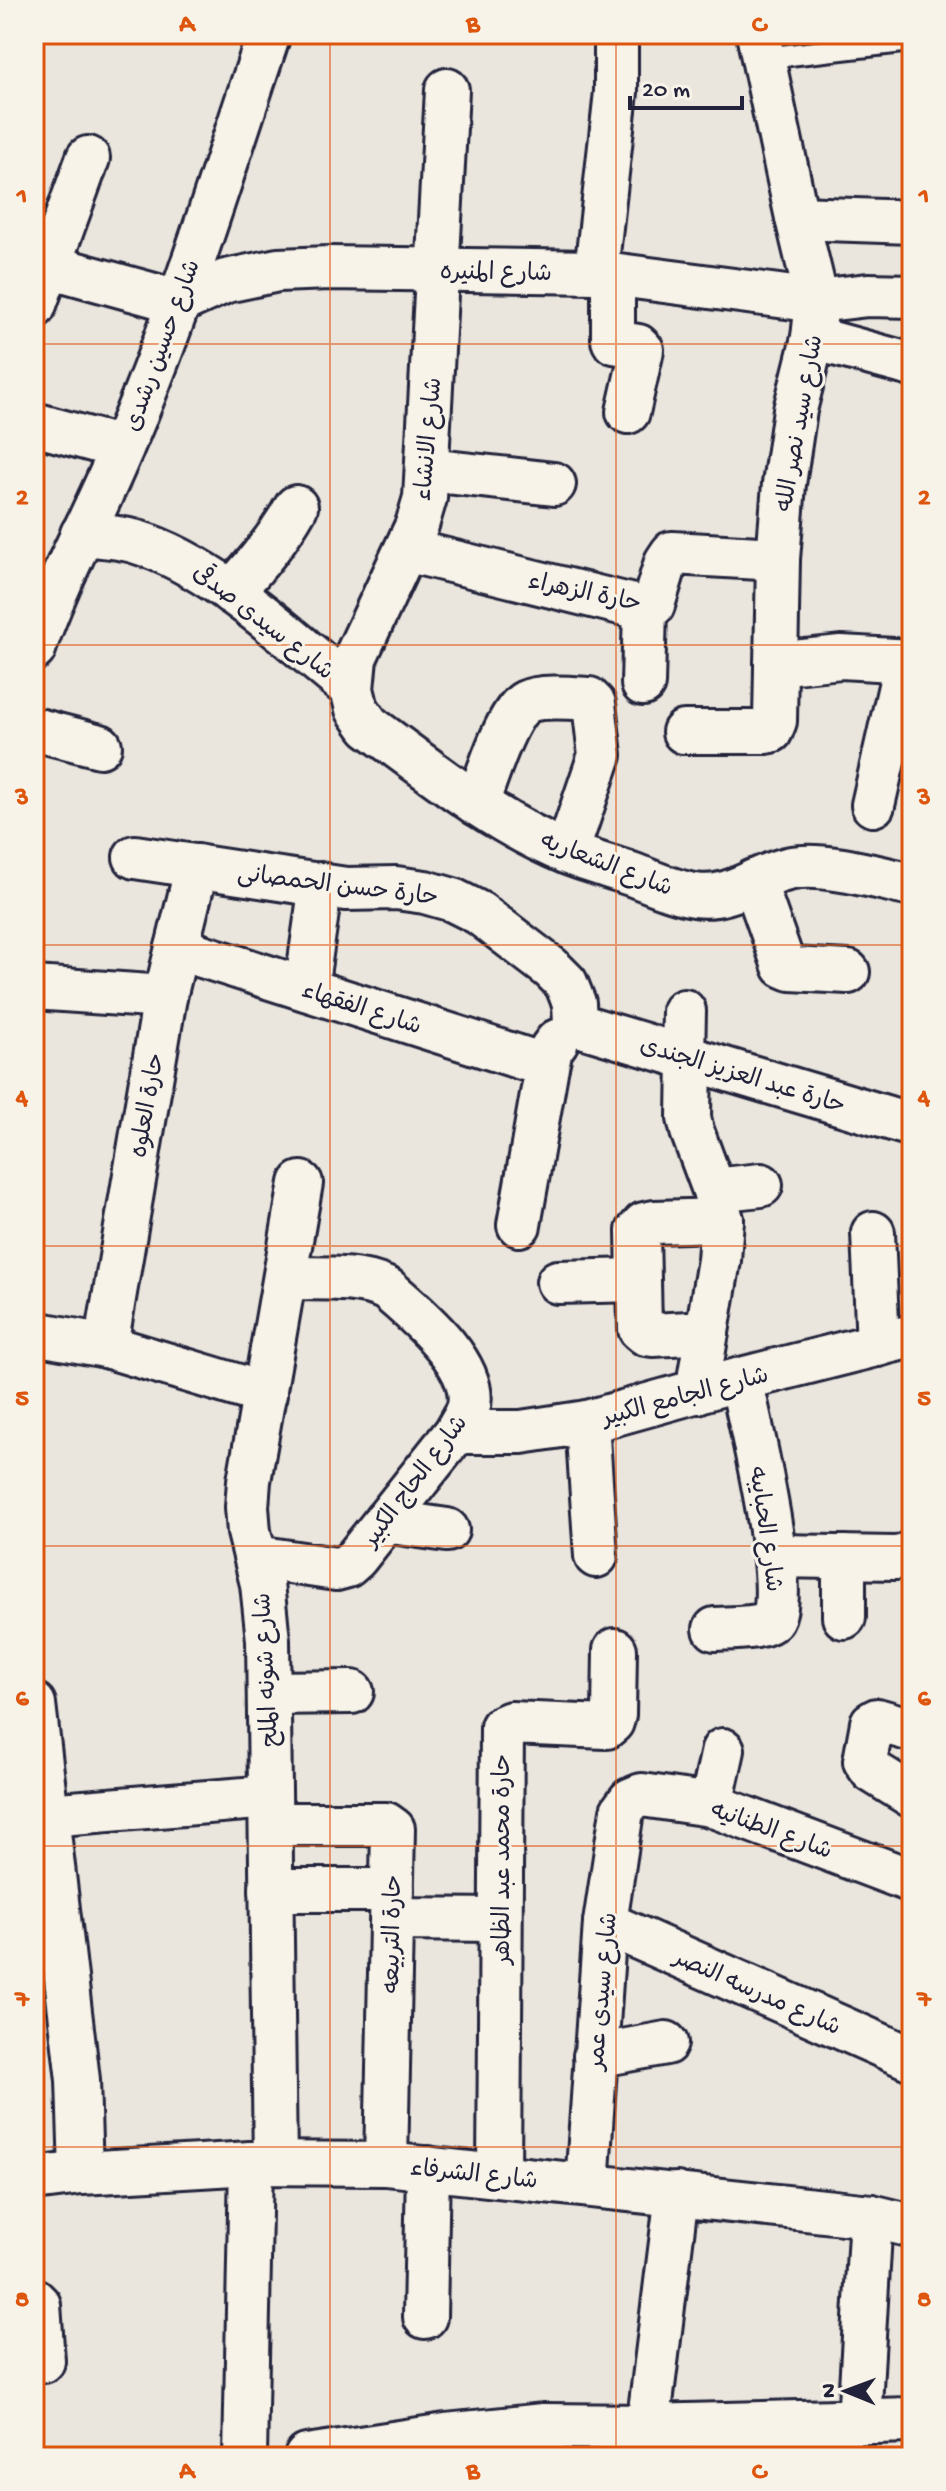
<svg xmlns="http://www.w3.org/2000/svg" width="946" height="2491" font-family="'Gochi Hand','Playpen Sans Arabic',sans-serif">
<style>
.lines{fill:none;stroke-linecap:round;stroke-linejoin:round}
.lane-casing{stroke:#22223b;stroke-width:26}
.street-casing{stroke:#22223b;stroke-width:48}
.secondary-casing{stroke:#22223b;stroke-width:50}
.lane{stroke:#f7f3e8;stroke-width:20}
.street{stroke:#f7f3e8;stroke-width:42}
.secondary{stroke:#f7f3e8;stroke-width:44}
.grid{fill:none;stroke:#de560e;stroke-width:2;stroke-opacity:0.55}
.labels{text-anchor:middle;stroke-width:6;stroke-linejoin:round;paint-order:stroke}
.street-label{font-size:24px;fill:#22223b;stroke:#f7f3e8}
.neatline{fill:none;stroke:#de560e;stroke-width:3}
.grid-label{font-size:26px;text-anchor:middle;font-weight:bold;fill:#de560e}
</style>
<rect width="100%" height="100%" fill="#eae6de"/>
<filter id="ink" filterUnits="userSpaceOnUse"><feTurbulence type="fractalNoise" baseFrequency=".0125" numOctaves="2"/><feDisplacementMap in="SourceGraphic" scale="16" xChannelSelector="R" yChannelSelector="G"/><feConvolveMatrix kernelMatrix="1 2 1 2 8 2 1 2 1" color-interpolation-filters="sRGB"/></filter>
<g filter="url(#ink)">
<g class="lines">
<defs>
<path id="lane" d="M763,58l149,-17"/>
<g id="street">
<path d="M447,90l-22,408 -8,27 -62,133 -3,31 5,20 12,17c63,46 126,97 199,127 21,8 42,14 63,21 20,7 42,18 64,21 36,6 63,-21 97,-27 33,-6 87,10 120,17"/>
<path d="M797,218l115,4"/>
<path d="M34,262l145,40 47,-21 52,-11 52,-2 266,4 221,29 51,-6 44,1"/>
<path d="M596,272l20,-180v-58"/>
<path d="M613,274v66l1,2 24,4 4,4 -14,62"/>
<path d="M34,307l54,-149"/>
<path d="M813,338l99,27"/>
<path d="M34,424l88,24"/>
<path d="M428,470l126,14"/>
<path d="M82,534c18,2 38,3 55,8 78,24 151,96 215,147"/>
<path d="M406,550l239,59 8,-4 13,-43 6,-9 106,6"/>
<path d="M231,592c26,-27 47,-53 65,-85"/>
<path d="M34,649c23,-69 60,-133 88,-201 58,-134 100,-275 147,-414"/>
<path d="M776,664l65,-7 71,4"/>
<path d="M643,684l2,-75"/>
<path d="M34,729l66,17"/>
<path d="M684,732h81l6,-1 4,-10 3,-162 6,-75 11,-74 18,-72 4,-37 -20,-83 -39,-184"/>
<path d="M477,804c8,-22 30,-93 49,-102 14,-7 47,-4 63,-3l5,5 6,51 -33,97"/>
<path d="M873,805l33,-145"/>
<path d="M135,857l211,32 50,-1 29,4 28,8 26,13 72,55 15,15 8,20 1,21"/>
<path d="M754,881l30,85 7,3 57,3"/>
<path d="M177,948l370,118"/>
<path d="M34,988l131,9"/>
<path d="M306,989l15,-105"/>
<path d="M575,1024l337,101"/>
<path d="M683,1057l1,-46"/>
<path d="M690,1058l-1,60 3,13 22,59 8,30 -3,40 -22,132"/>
<path d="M714,1190l47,-5"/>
<path d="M519,1225l28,-159 4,-17 6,-8"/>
<path d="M873,1233l5,112"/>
<path d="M558,1282l79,-2"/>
<path d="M707,1332l-54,3 -7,-1 -6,-5 -2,-98 6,-7 10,-2 68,-2"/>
<path d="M34,1333l72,13 159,48"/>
<path d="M106,1346l59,-349 32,-131"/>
<path d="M587,1422l9,134"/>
<path d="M456,1432h65l66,-10 154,-43 171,-43"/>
<path d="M385,1521l62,9"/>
<path d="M776,1556l120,2 11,-2 5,-4"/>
<path d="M256,1557l80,12 11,-3 9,-8 100,-126c3,-7 9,-15 12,-22 13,-43 -52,-96 -81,-121 -30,-14 -69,-10 -102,-11"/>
<path d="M844,1617v-60"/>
<path d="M715,1629c13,-1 44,0 55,-8 24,-17 -22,-207 -29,-242"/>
<path d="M269,1693l83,-1"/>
<path d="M34,1704l44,376 3,93"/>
<path d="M912,1730l-35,-10 -5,3 -7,38 7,10 40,25"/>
<path d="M711,1805l12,-55"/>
<path d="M47,1815l223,-18"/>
<path d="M271,1824h115l7,5 -7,335"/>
<path d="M271,1890h121"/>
<path d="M392,1919l108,1"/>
<path d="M605,1923l307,136"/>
<path d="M595,2056l71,-13"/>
<path d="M275,2163l-7,-523 -6,-56 -13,-52 -2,-25 2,-26 52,-298"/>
<path d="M499,2176l3,-449 9,-4 95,4 6,-5 2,-7 1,-65"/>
<path d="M34,2179l47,-6 170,-10 135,1 485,52 41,10"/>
<path d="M587,2185l18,-262 17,-112 8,-11 12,-5 69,10 201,76"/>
<path d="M34,2300l5,5 4,56"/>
<path d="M425,2317l3,-149"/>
<path d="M859,2422l12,-206"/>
<path d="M648,2427l29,-233"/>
<path d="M245,2457l6,-294"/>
</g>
<path id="secondary" d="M307,2457l139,-21 97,-10 105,1 264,-7"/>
</defs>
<use href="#lane" class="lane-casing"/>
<use href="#street" class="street-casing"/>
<use href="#secondary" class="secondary-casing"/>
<use href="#lane" class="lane"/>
<use href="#street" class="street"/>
<use href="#secondary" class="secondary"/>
</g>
</g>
<path class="grid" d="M330,34v2423M616,34v2423M34,344h878M34,645h878M34,945h878M34,1246h878M34,1546h878M34,1846h878M34,2147h878"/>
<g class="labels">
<g class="street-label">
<text transform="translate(496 271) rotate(1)" y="8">شارع المنيره</text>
<text transform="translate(161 345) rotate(-70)" y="8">شارع حسين رشدى</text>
<text transform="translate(798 423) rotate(-80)" y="8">شارع سيد نصر الله</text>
<text transform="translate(427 439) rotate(-85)" y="8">شارع الانشاء</text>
<text transform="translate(585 591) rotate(12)" y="8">حارة الزهراء</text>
<text transform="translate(264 621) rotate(38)" y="8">شارع سيدى صدقى</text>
<text transform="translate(607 863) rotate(21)" y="8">شارع الشعاريه</text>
<text transform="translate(338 884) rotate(7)" y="8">حارة حسن الحمصانى</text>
<text transform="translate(362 1007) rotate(18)" y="8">شارع الفقهاء</text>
<text transform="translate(743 1074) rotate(17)" y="8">حارة عبد العزيز الجندى</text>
<text transform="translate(146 1105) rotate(-80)" y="8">حارة العلوه</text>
<text transform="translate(685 1395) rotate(-15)" y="8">شارع الجامع الكبير</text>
<text transform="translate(414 1480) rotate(-53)" y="8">شارع الحاج الكبير</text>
<text transform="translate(767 1529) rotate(82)" y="8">شارع الحبايبه</text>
<text transform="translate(265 1670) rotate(-93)" y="8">شارع شونه الملح</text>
<text transform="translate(772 1829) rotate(20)" y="8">شارع الطنانيه</text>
<text transform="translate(501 1859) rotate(-90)" y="8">حارة محمد عبد الظاهر</text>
<text transform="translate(391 1934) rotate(-89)" y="8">حارة التربيعه</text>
<text transform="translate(601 1991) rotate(-85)" y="8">شارع سيدى عمر</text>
<text transform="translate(758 1991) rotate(24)" y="8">شارع مدرسه النصر</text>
<text transform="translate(474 2173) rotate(6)" y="8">شارع الشرفاء</text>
</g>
</g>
<rect width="946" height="2491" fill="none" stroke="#f7f3e8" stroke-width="88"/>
<g transform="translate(846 2391) rotate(271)" stroke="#f7f3e8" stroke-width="6" paint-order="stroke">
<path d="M0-6L14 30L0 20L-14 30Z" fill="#22223b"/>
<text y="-12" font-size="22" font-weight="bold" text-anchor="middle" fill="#22223b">N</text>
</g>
<path d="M630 96v12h112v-12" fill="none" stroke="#22223b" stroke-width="4"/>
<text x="642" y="96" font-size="24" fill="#22223b" stroke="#f7f3e8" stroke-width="6" paint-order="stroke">20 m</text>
<rect x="44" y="44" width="858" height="2403" class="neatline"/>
<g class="grid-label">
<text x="187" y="31">A</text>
<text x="473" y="31">B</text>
<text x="759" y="31">C</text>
<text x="22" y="203">1</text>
<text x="924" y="203">1</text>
<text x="22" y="504">2</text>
<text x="924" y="504">2</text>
<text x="22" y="804">3</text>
<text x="924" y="804">3</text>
<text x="22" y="1104">4</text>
<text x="924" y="1104">4</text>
<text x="22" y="1405">5</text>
<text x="924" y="1405">5</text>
<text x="22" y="1705">6</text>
<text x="924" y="1705">6</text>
<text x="22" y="2006">7</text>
<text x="924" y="2006">7</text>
<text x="22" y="2306">8</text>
<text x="924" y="2306">8</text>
<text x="187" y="2478">A</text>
<text x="473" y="2478">B</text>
<text x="759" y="2478">C</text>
</g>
</svg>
